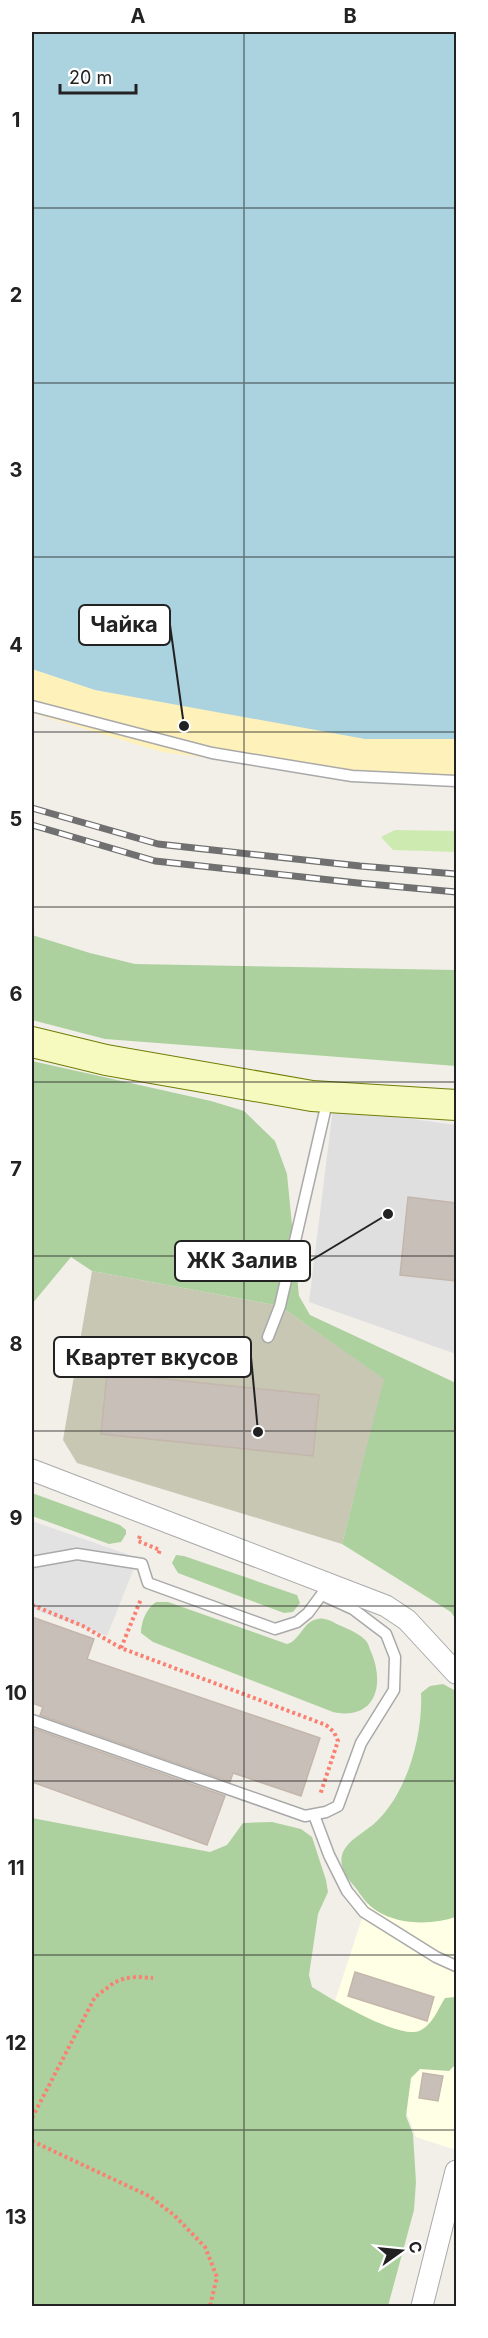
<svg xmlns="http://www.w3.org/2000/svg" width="488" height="2338" font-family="Inter,sans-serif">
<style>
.residential{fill:#e0dfdf}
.education{fill:#ffffe5}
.construction{fill:#c7c7b4}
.grass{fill:#cdebb0}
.forest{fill:#add19e}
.sand{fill:#fff1ba}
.parking{fill:#e2e2e2}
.water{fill:#aad3df}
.building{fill:#c7bfb8;stroke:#c4b6ab;stroke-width:1.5}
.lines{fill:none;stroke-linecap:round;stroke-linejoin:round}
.lane-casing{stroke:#a9a9a9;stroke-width:13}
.street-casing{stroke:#a9a9a9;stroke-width:23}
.secondary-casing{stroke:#707d05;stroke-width:32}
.path{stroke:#fa8072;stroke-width:4;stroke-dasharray:3 3;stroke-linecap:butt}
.lane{stroke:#fff;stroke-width:10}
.street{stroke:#fff;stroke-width:21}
.secondary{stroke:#f7fabf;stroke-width:30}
.rail-casing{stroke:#707070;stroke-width:7}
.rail{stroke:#fff;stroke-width:4.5;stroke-dasharray:14;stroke-linecap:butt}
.grid{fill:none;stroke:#222;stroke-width:1.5;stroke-opacity:0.55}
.leader{fill:none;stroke:#222;stroke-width:2}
.callout-dot{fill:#222;stroke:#fff;stroke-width:2}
.callout{fill:#fff;stroke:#222;stroke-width:2}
.callout-label{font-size:22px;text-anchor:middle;font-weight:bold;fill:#222}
.neatline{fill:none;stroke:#222;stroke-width:2}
.grid-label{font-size:20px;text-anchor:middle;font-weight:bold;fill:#222}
</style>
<rect width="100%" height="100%" fill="#f2efe9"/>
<path class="residential" d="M333,1108l123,17v229l-147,-52z"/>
<path class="education" d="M456,1697v453l-40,-13 -28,-72 -63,-33 39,-120z"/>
<path class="construction" d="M92,1271l188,35 105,73 -43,165 -265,-81 -14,-23z"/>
<path class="grass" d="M395,830l61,1v21l-63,-2 -12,-13z"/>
<g class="forest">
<path d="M32,935l58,18 45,11 321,6v96l-351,-27 -73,-19z"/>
<path d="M32,1061l179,40 33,10 31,30 12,33 12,122 11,19 146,68v237l-5,-8 -109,-68 42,-165 -104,-73 -188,-35 -21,-14 -39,47z"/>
<path d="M32,1493l88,32 6,5v4l-5,8 -12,2 -77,-28z"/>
<path d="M176,1555l8,1 113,39 3,8 -7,9 -9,1 -106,-40 -6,-10z"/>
<path d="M156,1602h12l119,42c13,-3 16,-23 31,-25 7,-2 15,3 21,6 9,4 22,9 28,17 2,3 3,9 5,12 13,33 2,67 -39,58l-180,-70 -12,-9c0,-12 6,-25 15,-31z"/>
<path d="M443,1684l13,7v226c-24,8 -57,8 -79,-6 -9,-5 -16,-16 -22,-24 -8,-9 -16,-19 -13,-32 5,-16 26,-24 36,-35 30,-30 45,-86 43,-127l9,-7z"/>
<path d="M32,1818l178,34 17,-7 16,-22 29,-1 29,7 11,8 14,43 2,12 -10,22 -9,61 3,12c19,12 86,52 107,44 13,-5 19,-22 26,-33l11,-1v67l-7,7 -29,-2 -9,9 -5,38 7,18 3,48 -2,28 -26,96h-356z"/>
</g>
<path class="sand" d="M32,669l63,21 270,48 91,1v45l-29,2 -265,-34 -130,-39z"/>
<path class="parking" d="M32,1521l106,37 -31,78 -75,-27z"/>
<path class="water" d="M32,32h424v707h-91l-270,-49 -63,-21z"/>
<g class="building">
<path d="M408,1197l48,6v78l-56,-6z"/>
<path d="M107,1373l212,22 -6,61 -212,-22z"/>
<path d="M32,1617l62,22 -7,20 233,79 -19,58 -68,-23 -3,9 -190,-67 3,-8 -11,-4z"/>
<path d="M35,1729l190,67 -18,49 -175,-63v-42z"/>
<path d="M355,1972l79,25 -7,24 -79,-25z"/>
<path d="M423,2073l20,3 -5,25 -19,-3z"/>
</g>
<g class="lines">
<defs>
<g id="lane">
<path d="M32,706l180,47 140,23 104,5"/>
<path d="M268,1337l12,-31 48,-208"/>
<path d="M32,1562l45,-8 65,10 6,19 127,46 22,-7 11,-9 17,-23"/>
<path d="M32,1720l273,96 21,-4 12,-6 23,-63 33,-53 1,-33 -9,-23 -33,-25 -31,-14"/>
<path d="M314,1815l15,40 18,36 17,21 72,45 20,9"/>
</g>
<g id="street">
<path d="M32,1470l354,136 21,14 49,53"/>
<path d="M422,2306l34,-135"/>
</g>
<path id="secondary" d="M32,1042l74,18 206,36 144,9"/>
</defs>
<use href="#lane" class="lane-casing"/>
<use href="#street" class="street-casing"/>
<use href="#secondary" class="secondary-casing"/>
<g class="path">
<path d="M140,1536l-2,5 22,9 -2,5"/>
<path d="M32,1605l51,21 38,22 205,77 8,7 4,9 -18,54"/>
<path d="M121,1648l20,-49"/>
<path d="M32,2118l63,-121 20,-15 11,-4 11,-1 16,1"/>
<path d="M32,2141l117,55 25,19 31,32 12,30 -7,29"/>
</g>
<use href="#lane" class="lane"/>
<use href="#street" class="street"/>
<use href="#secondary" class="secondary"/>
<defs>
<g id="rail">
<path d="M32,808l126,36 202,22 96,8"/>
<path d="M32,825l123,36 203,22 98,9"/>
</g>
</defs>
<use href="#rail" class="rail-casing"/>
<use href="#rail" class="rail"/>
</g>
<path class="grid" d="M244,32v2274M32,208h424M32,383h424M32,557h424M32,732h424M32,907h424M32,1082h424M32,1256h424M32,1431h424M32,1606h424M32,1781h424M32,1955h424M32,2130h424"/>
<path class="leader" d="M184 726L170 625M388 1214L310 1261M258 1432L251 1357"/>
<g class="callout-dot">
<circle cx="184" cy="726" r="6"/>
<circle cx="388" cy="1214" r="6"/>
<circle cx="258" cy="1432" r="6"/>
</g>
<g class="callout">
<rect x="79" y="605" width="91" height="40" rx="6"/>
<rect x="175" y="1241" width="135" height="40" rx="6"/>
<rect x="54" y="1337" width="197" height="40" rx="6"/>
</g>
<g class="callout-label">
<text x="124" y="632">Чайка</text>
<text x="242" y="1268">ЖК Залив</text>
<text x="152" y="1365">Квартет вкусов</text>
</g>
<rect width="488" height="2338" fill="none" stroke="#ffffff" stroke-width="66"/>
<g transform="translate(401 2251) rotate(75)" stroke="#ffffff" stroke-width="4.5" paint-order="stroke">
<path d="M0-4.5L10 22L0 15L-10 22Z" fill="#222222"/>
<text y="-9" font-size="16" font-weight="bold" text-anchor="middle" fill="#222222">С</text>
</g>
<path d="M60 84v9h76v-9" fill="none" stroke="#222222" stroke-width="3"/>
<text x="69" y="84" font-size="18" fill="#222222" stroke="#ffffff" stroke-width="4.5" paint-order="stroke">20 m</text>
<rect x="33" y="33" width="422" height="2272" class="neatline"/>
<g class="grid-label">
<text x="138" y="23">A</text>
<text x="350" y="23">B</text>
<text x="16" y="127">1</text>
<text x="16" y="302">2</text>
<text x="16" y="477">3</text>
<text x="16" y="652">4</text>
<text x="16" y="826">5</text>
<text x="16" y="1001">6</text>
<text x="16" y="1176">7</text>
<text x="16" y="1351">8</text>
<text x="16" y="1525">9</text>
<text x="16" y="1700">10</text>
<text x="16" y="1875">11</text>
<text x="16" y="2050">12</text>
<text x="16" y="2224">13</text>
</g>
</svg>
